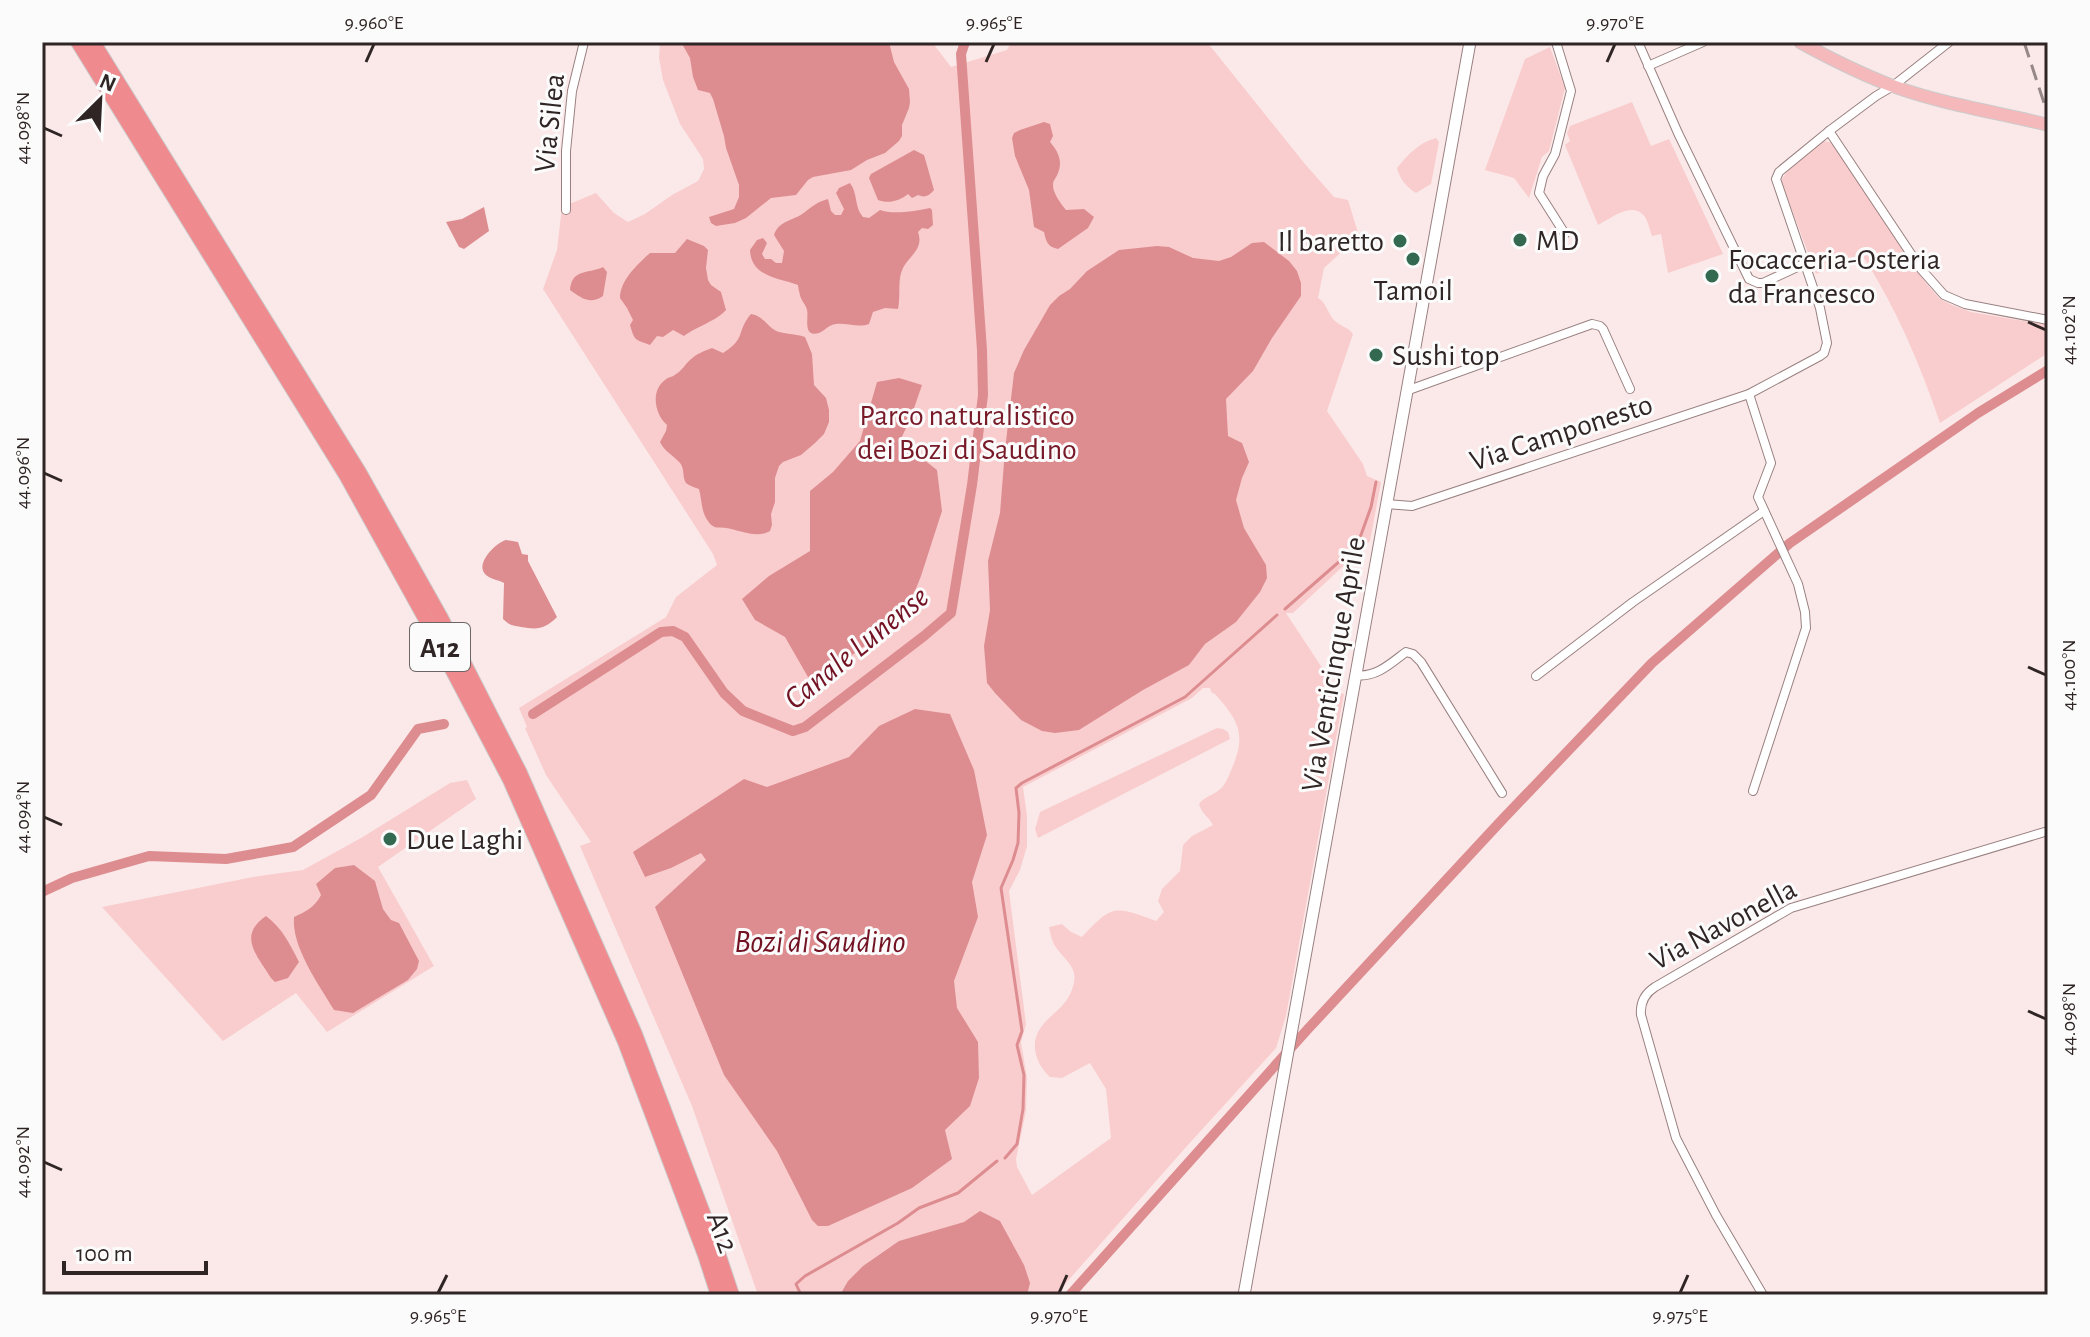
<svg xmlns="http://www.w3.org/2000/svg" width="2090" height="1337" font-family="'Alegreya Sans',sans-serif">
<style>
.green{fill:#f9cdce;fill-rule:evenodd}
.water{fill:#dd8d90}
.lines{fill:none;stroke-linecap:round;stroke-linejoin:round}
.stream{stroke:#dd8d90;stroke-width:3}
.canal{stroke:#dd8d90;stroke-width:10}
.minor-casing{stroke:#9a8080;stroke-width:10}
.secondary-casing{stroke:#9a8080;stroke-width:13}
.primary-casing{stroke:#cdcbcb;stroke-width:14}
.motorway-casing{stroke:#cdcbcb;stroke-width:16}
.minor{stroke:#fff;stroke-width:8}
.secondary{stroke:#fff;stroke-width:11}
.primary{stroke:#f5b9bc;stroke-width:12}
.motorway{stroke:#ef8a8f;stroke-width:14}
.rail{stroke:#978888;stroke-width:3;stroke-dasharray:16 8;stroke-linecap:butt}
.ticks{fill:none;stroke:#302525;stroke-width:3}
.poi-dot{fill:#326950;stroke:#fbfbfb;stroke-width:3}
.labels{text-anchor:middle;stroke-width:6;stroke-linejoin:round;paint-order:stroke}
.shield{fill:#fbfbfb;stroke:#6d6565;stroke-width:2}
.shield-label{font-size:28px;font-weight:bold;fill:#302525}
.street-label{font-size:30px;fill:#302525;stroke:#fbfbfb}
.poi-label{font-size:30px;fill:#302525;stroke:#fbfbfb;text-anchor:start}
.park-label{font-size:30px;fill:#781928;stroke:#fbfbfb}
.water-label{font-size:32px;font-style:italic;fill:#721223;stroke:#fbfbfb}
.neatline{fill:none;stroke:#302525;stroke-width:3}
.ticks-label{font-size:20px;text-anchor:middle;fill:#302525}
</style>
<rect width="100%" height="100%" fill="#fbe9e9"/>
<g class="green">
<path d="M660,42h272l19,25 56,-17 4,-8h196l98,122 29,33 14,3 11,36 -35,32 -6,30c9,5 9,15 17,23 7,6 13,6 18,13l-26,77 36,53 4,12 14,6 -11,59 -77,72h-7l52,79 6,2 -58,322 -10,32 -89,98 -121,137 -8,12h-300l-66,-189 -112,-260 11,-4 -45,-67 -21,-47 2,-1 -8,-19 147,-91 10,-20 41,-32 -4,-11 -170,-265 14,-39 5,-43 34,-14 18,20 14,9 17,-8 27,-19 26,-14 6,-12 -1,-10 -23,-35 -17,-44 -4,-22zM1203,688h7l2,5 3,1c23,26 32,40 17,74 -3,7 -6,17 -13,22 -7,6 -14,6 -20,14 2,9 10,13 14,21l-21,11 -9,9 -3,26 -18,18 -4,12 6,11 -8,9c-42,-15 -43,-17 -74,16l-11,-5 -9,-8 -13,3c2,9 3,16 9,23 7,10 19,17 16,32 -5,27 -27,32 -36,50 -8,16 0,34 12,45l12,1 28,-15 16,26 5,49 -79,57 -15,-28 -1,-8 10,-48 1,-33 -6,-36 5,-18 -17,-133 11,-21 7,-24v-30l-4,-29 169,-89z"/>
<path d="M1550,47l15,41 -16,63 -7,6 -13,41 -15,-20 -29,-8 40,-111z"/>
<path d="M1632,102l19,44 18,-7 54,115 -55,19 -7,-39 -9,2c-2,-6 -4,-14 -7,-19 -12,-17 -34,1 -47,8l-33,-80 5,-4 -3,-8 3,-7z"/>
<path d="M1436,138l3,4 -8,42 -15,9c-10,-6 -16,-14 -19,-25 10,-13 23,-26 39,-30z"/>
<path d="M1823,141l10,2 93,140 14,16 12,6 19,7 77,13v28l-108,70c-20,-59 -44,-116 -78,-168l-46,19 -35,-93 6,-10z"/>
<path d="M1217,728l6,1 5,3 2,7 -192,99 -3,-9 5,-17z"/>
<path d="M467,780l9,19 -98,68 56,99 -107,66 -31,-39 -73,48 -121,-134 151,-30 50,-7 58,-32 89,-55zM375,881l8,28 8,11 -57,90c-14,-25 -43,-65 -40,-93 12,-5 21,-10 27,-22z"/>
</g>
<g class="water">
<path d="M681,42h208l5,20 15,27 1,13 -1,6 -7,17v11l-3,5 -14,12 -18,7 -16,10 -38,7 -5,3 -12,15 -25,3 -25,20 -11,5 -19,3 -5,-3 -2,-6 25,-8 5,-12v-12l-13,-37 -2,-12 -11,-37 -3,-6 -12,-3 -5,-13 -3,-19z"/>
<path d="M1044,122l6,2 3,12 -3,6c8,9 13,19 8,31 -2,6 -5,6 -5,13 0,7 8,18 13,24l18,-1 10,8 -6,11 -30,21c-10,-2 -12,-7 -14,-17l-10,-5 -5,-37 -14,-34 -3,-18 2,-5 6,-3z"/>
<path d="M914,150l10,5 10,35c-5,6 -9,8 -16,5l-6,3 -4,-4c-8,7 -20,10 -30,6l-9,-22 2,-4z"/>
<path d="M850,183c8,10 4,24 13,34l6,1 11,-8c12,5 36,1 50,-2l2,2 1,15 -5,4 -6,-1 -4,4c6,17 -8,23 -15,36 -6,11 -2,28 -5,41l-13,-1 -12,4 -4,12c-10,4 -22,-1 -33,0 -8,1 -10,6 -17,9 -17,5 -10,-16 -12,-23 -1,-5 -4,-7 -6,-12 -1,-2 -3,-11 -3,-13 -19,-7 -47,-8 -48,-35l7,-10 6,-2 4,5 -5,11 3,5h6l5,4h6l2,-12 -10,-16c5,-15 20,-14 31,-23 8,-6 12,-10 23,-13l3,12 4,4h6l3,-6 -8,-16 3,-5z"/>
<path d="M484,207l5,24 -25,18 -5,-2 -13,-25 16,-3z"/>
<path d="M687,239l17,7 4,4 -2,18 2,12 3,5 10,7 5,18c-8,10 -30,17 -42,26l-11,-6 -10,7 -6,-1 -7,9c-15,-6 -15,-3 -20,-20l3,-5 -6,-12 -7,-10c0,-18 18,-34 30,-45h25z"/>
<path d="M1264,242l25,19 8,10 4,12v13l-29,42 -19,33 -27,28 2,37 14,7 7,19 -7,16 -6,22 8,28 22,37 1,13 -7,14 -24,30 -31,22 -16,21 -46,25 -64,40 -24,3 -13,-2 -21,-11 -26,-27 -8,-10 -3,-37 6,-36 -2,-49 12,-48 5,-63 9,-77 10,-23 26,-45 9,-9 11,-7 17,-18 32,-21 38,-4 12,1 24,11 26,3 12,-4 21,-14z"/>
<path d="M603,267l4,5 -4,24c-13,9 -22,2 -33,-6 2,-22 19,-16 33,-23z"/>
<path d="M751,314c11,2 14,9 22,15 8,6 22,4 32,8l7,17 2,31 12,13 3,12v12l-5,12 -9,9 -14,12 -18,7 -4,4 -4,12v24l-4,12 1,11 -2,6c-12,7 -26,1 -39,-2 -9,-3 -17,2 -23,-8 -7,-9 -6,-21 -9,-32 -3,-1 -11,-4 -13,-6 -4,-6 -1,-14 -6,-20 -7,-8 -15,-11 -20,-21l6,-11 1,-6c-12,-10 -17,-34 -2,-45 6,-5 5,-1 11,-6 6,-3 9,-10 14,-14 6,-6 14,-9 22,-12l11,5c24,-15 13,-22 28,-39z"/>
<path d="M899,378l23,7 -11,32 -11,24 37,29 5,41 -21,65 -12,30 -43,39 -54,39 -27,-47 -30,-17 -13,-21 27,-23 41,-25v-60l23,-19 27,-31 17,-59z"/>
<path d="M506,540l12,2 4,12 6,1v6l29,56c-12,12 -19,13 -36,10 -8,-2 -11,-1 -18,-8l1,-36c-5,-3 -14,-4 -18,-8 -12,-10 9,-32 20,-35z"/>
<path d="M915,709l35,5 24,56 13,65 -15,47 6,35 -24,64 3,27 21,34 1,36 -9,28 -25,24 7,29 -40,29 -84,38h-10l-6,-6 -35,-69 -53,-76 -69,-168 51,-47 -5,-7 -30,15 -26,9 -12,-25 111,-73 23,8 82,-30 30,-31z"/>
<path d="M354,865l21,16 8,28 8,11 8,3 20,38 -2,8 -9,11 -55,33 -19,-3c-15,-25 -43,-64 -40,-93 11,-5 21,-10 27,-22l-5,-11 19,-16z"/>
<path d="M266,916c16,12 24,28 33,46l-11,16 -13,4 -4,-4c-14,-23 -34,-42 -5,-62z"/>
<path d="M980,1211l20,10 24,44 6,18 -3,12h-187l8,-14 15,-15 36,-25 65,-19z"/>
</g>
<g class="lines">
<g class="stream">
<path d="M1285,609l72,-63 14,-39 5,-25"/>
<path d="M1005,1158l12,-14 6,-35 1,-34 -7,-30 5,-14 -1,-7 -20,-136 12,-28 5,-17 1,-30 -3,-25 6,-5 163,-86 92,-82"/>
<path d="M801,1295l-5,-11 9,-8 93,-53 21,-15 39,-15 39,-32"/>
</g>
<g class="canal">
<path d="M533,714l128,-82 12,-1 12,6 39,56 19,18 50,20 12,-4 119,-91 27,-23 21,-128 11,-90 -1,-45 -21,-296 4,-12"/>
<path d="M42,892l30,-14 77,-22 77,3 67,-12 78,-52 47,-66 26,-5"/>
<path d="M1070,1295l237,-265 194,-209 151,-158 138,-120 188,-130 70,-43"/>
</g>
<defs>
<g id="minor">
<path d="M1556,42l15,49 -16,63 -12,22 -4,17 26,41"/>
<path d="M1638,42l40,91 71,146 9,4h5l43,-20"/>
<path d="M1648,66l55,-24"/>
<path d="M1829,131l92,138 23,26 21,9 83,16"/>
<path d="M566,210v-59l6,-60 12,-49"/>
<path d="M1406,391l186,-67 8,2 3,3 27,60"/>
<path d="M1386,504l26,2 337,-112"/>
<path d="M1356,675c20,3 35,-12 50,-23l7,2 8,8 81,131"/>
<path d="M1536,676l97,-74 131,-91"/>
<path d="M1753,791l53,-163 -1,-16 -7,-28 -40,-87 13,-34 -22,-69 71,-38 4,-3 3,-10 -7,-35 -44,-129 3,-7 50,-41 47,-35 17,-10 56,-44"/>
<path d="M1763,1295l-47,-80 -40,-77 -35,-123c-1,-12 3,-21 14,-28l136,-79 257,-77"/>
</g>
<path id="secondary" d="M1244,1295l226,-1253"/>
<path id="primary" d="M1800,42c29,16 59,31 90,43 51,19 106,27 158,40"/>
<g id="motorway">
<path d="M78,42l268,433 84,152 80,153 115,262 80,213 13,40"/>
<path d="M93,42l266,430 82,146 79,155 115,261 81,213 16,48"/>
</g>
</defs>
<use href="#minor" class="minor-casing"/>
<use href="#secondary" class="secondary-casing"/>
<use href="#primary" class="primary-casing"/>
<use href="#motorway" class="motorway-casing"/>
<use href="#minor" class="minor"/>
<use href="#secondary" class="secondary"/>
<use href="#primary" class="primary"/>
<use href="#motorway" class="motorway"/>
<path class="rail" d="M2024,42l24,73"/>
</g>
<path class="ticks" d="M366,62l8,-18M986,62l8,-18M1607,62l8,-18M44,128l18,8M2028,322l18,8M44,473l18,8M2028,667l18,8M44,817l18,8M2028,1011l18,8M44,1162l18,8M438,1293l9,-18M1059,1293l8,-18M1680,1293l8,-18"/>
<g class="poi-dot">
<circle cx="1520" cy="240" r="8"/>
<circle cx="1400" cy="241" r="8"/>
<circle cx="1413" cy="259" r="8"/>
<circle cx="1712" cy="276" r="8"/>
<circle cx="1376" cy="355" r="8"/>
<circle cx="390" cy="839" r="8"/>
</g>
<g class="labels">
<rect class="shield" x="410" y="623" width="60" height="48" rx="6"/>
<g class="shield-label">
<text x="440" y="657">A12</text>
</g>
<g class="street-label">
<text transform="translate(549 123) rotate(-84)" y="10">Via Silea</text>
<text transform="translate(1561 432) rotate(-18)" y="10">Via Camponesto</text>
<text transform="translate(1333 664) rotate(-80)" y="10">Via Venticinque Aprile</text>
<text transform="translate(1723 924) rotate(-28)" y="10">Via Navonella</text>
<text transform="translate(723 1232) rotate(70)" y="10">A12</text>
</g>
<g class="poi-label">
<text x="1536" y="250">MD</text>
<text x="1384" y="251" text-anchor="end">Il baretto</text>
<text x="1728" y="269">Focacceria-Osteria<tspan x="1728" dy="34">da Francesco</tspan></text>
<text x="1413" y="300" text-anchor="middle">Tamoil</text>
<text x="1392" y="365">Sushi top</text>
<text x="406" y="849">Due Laghi</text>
</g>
<g class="park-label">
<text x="967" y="425">Parco naturalistico<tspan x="967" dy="34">dei Bozi di Saudino</tspan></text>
</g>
<g class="water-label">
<text transform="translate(856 647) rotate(-39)" y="11">Canale Lunense</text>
<text x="820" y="952">Bozi di Saudino</text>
</g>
</g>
<rect width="2090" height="1337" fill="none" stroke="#fbfbfb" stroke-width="88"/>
<g transform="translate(100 100) rotate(24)" stroke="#fbfbfb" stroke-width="6" paint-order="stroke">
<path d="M0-6L14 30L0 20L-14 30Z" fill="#302525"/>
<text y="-12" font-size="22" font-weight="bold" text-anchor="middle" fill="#302525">N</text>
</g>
<path d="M64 1261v12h142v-12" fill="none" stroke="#302525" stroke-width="4"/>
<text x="76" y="1261" font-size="24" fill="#302525" stroke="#fbfbfb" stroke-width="6" paint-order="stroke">100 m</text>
<rect x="44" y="44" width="2002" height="1249" class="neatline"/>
<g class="ticks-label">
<text x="374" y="29">9.960°E</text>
<text x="994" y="29">9.965°E</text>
<text x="1615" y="29">9.970°E</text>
<text transform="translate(22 128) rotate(-90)" y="7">44.098°N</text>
<text transform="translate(2068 330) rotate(-90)" y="7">44.102°N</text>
<text transform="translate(22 473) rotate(-90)" y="7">44.096°N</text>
<text transform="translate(2068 675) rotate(-90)" y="7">44.100°N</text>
<text transform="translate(22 817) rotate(-90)" y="7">44.094°N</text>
<text transform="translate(2068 1019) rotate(-90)" y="7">44.098°N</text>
<text transform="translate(22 1162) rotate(-90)" y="7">44.092°N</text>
<text x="438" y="1322">9.965°E</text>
<text x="1059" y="1322">9.970°E</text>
<text x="1680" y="1322">9.975°E</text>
</g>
</svg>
